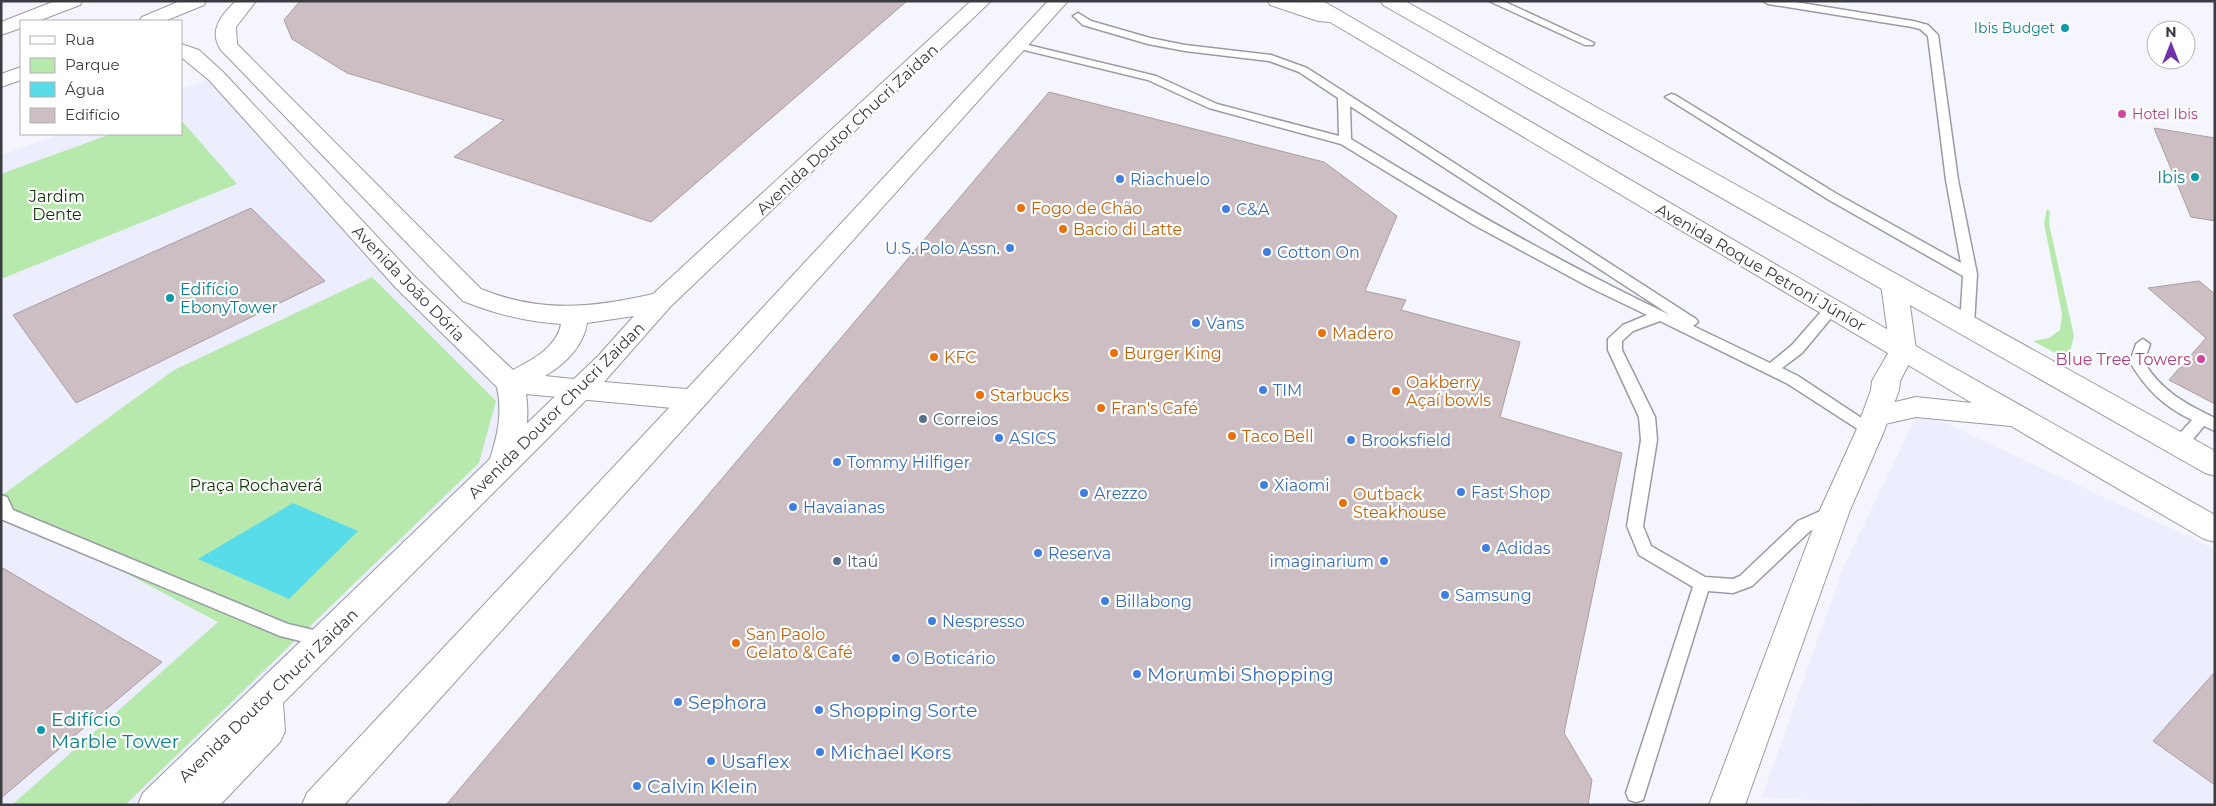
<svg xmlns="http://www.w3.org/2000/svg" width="2216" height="806" font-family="Montserrat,sans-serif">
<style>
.built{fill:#ecedfd}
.green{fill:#b7e9ad}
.water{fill:#58dcea}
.building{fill:#ccbec3;stroke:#aa9da2}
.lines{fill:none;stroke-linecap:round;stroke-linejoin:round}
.lane-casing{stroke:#999ba5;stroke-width:3}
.street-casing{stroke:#999ba5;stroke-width:2}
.secondary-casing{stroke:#999ba5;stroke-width:2}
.primary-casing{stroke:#999ba5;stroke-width:2}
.highway-casing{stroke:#999ba5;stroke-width:2}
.lane{fill:#fff;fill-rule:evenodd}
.street{fill:#fff;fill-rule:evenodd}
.secondary{fill:#fff;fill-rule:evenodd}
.primary{fill:#fff;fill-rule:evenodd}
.highway{fill:#fff;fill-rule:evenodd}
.culture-dot{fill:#0f9aa8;stroke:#fff;stroke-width:2}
.hotel-dot{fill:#d1479c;stroke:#fff;stroke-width:2}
.shop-dot{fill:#3f7fe0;stroke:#fff;stroke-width:2}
.food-dot{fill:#e8710a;stroke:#fff;stroke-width:2}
.service-dot{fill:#5c6f8a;stroke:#fff;stroke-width:2}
.labels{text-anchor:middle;stroke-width:4.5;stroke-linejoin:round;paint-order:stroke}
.far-culture-label{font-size:14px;fill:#0d838f;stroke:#fff;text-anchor:end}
.far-hotel-label{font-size:14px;fill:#b23c85;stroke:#fff;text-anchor:start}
.street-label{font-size:16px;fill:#3b3c41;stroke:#fff}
.culture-label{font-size:16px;fill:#0d838f;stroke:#fff;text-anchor:end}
.shop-label{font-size:16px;fill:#366cbe;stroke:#fff;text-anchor:start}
.park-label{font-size:16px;fill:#0c3404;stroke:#fff}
.food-label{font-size:16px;fill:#c56008;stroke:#fff;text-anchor:start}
.hotel-label{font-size:16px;fill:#b23c85;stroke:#fff;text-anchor:end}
.service-label{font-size:16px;fill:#4e5e75;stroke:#fff;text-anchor:start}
.near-shop-label{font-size:19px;fill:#366cbe;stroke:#fff;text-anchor:start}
.near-culture-label{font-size:19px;fill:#0d838f;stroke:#fff;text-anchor:start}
</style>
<rect width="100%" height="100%" fill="#f5f6fd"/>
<g class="built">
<path d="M214,77l296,306 -8,82 -346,340h-155v-650l59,-21h121v-45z"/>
<path d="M1919,411l296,138v256h-325l-128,-8 81,-229z"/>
</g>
<g class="green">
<path d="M181,120l56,64 -236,95v-105l110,-40h70z"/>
<path d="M2047,209l3,2 -1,13 25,112 -6,24 -35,-19 16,-3 11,-8 2,-16 -18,-91z"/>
<path d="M372,277l124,124 -17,62 -354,342h-113l206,-183 -173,-92 -44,-27v-7l173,-126z"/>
</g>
<path class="water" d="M293,503l65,28 -69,68 -91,-40z"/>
<g class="building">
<path d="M300,1h607l-256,221 -197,-65 50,-37 -157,-47 -55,-34 -8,-19z"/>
<path d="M1049,92l275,70 73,54 -32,75 41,9 -5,10 119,32 -20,75 122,36 -58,280 28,47 -4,25h-1142z"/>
<path d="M2154,128l61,10v83l-24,-4z"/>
<path d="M251,208l74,73 -249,122 -63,-88z"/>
<path d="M2199,281l16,13v110l-46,-24 37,-42 -58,-50z"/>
<path d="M1,567l161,95 -161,136z"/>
<path d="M2215,672v113l-62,-44z"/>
</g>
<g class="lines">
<defs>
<g id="lane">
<path d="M1489,1h14l91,42 -1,2h-8z"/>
<path d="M1763,1h26l124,20 15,4 10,10 20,145 19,94 -3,51 -2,3h-10l-2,-3 3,-49 -134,-76 -164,-103 6,-3 4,1 162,99 124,69 -15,-83 -18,-144 -8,-7 -8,-2 -144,-23z"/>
<path d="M1078,13l13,8 59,17 35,7 86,10 36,13 389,251 2,3 -5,4 77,37 22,-18 35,-40h10l2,3 -2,3 -35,42 -20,15 16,8 77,51 3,4 -3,4 -5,2 -82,-53 -128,-63 -27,10 -11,10v9l33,67 2,23 -14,86 8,20 54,31 28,2 7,-3 58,-55 36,-16 6,1 2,5 -2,5 -30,15 -58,55 -19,7 -25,-2 -65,209 -7,2 -7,-2 -3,-7 67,-206 -54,-32 -12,-29 14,-86 -2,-23 -31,-67v-11l15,-14 24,-10 -56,-27 -117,-63 -133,-81 -132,-36 -61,-28 -132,-32 -1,-2 5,-3 136,33 61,28 122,32 -1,-38 -39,-26 -30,-11 -84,-10 -37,-7 -65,-19 -10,-9zM1350,106l320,209c-111,-53 -214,-112 -319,-176z"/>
<path d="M2143,339l7,5 -6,18c17,29 42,42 71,56v13l-11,-5c-8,9 -19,27 -32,23l-3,-4 23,-25c-29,-14 -46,-31 -62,-58l6,-18z"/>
<path d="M1,495l6,2 6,13 275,114 43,10 3,5 -3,5 -6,3 -45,-11 -279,-117z"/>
</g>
<path id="street" d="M1894,276l9,2 4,6 9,66 -16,31 -1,9 -15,41 -34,79 -105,295h-36l111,-295 36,-79 15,-41 1,-9 18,-31 -9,-66 4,-6z"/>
<g id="secondary">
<path d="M580,379l10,3 4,7 -4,7 -307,307 2,28 -5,11 -60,63h-82l5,-12 427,-411z"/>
<path d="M693,390l10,3 4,7 -4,7 -359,398h-42l5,-12 376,-400z"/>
</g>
<g id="primary">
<path d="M236,1h20l-20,26 1,17 244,245c59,24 111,19 172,5l318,-293h20l-321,306 -66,75 83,7 361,-388h20l-365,406 -10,3 -167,-16c4,27 -1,55 -14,79l-10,3 -10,-3 -4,-8c9,-27 15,-50 9,-78l-101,-99 -187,-208 -28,-23v-13l18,6 24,22 191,204 99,94c19,-10 44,-23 48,-46 -34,-2 -66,-10 -98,-23l-242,-251c-13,-19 0,-35 15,-49zM634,316l-36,40 -24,23 -29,-3c20,-12 38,-29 42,-53z"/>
<path d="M1268,1h55l610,355 282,159v27l-11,-3 -193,-113 -95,-9 -40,9 -10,-3 -4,-7 4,-7 50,-12 56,6 -642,-381 -12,-1 -48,-16z"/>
<path d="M1381,1h24l810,450v25l-10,-3 -822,-468z"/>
</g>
<g id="highway">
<path d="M55,1h27l-2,4 -42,16h-17v7l-20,7v-13z"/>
<path d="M180,1h26l-2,4 -39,16h-26l3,-4z"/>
<path d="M21,67v13l-20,7v-13z"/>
</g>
</defs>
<use href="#lane" class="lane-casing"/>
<use href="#street" class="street-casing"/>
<use href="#secondary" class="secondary-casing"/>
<use href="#primary" class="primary-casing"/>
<use href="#highway" class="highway-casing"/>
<use href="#lane" class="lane"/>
<use href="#street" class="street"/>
<use href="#secondary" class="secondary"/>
<use href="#primary" class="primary"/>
<use href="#highway" class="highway"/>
</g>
<g class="culture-dot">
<circle cx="2065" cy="28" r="5"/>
<circle cx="2195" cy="177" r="5"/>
<circle cx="170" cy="298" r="5"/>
<circle cx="41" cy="730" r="5"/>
</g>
<g class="hotel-dot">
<circle cx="2122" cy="114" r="5"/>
<circle cx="2201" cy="359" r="5"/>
</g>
<g class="shop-dot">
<circle cx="1120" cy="179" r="5"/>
<circle cx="1226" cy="209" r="5"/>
<circle cx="1010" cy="248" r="5"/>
<circle cx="1267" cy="252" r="5"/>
<circle cx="1196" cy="323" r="5"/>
<circle cx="1263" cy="390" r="5"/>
<circle cx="999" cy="438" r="5"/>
<circle cx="1351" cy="440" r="5"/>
<circle cx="837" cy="462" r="5"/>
<circle cx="1264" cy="485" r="5"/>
<circle cx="1461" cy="492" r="5"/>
<circle cx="1084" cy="493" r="5"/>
<circle cx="793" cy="507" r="5"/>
<circle cx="1486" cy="548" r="5"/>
<circle cx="1038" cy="553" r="5"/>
<circle cx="1384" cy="561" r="5"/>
<circle cx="1445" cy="595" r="5"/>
<circle cx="1105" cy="601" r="5"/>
<circle cx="932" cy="621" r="5"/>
<circle cx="896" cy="658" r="5"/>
<circle cx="1137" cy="674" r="5"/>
<circle cx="678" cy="702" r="5"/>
<circle cx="819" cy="710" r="5"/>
<circle cx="820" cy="752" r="5"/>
<circle cx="711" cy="761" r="5"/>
<circle cx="637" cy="786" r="5"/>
</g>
<g class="food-dot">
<circle cx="1021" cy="208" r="5"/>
<circle cx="1063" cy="229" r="5"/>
<circle cx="1322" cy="333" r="5"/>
<circle cx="1114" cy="353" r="5"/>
<circle cx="934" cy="357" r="5"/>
<circle cx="1396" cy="391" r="5"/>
<circle cx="980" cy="395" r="5"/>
<circle cx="1101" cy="408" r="5"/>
<circle cx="1232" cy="436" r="5"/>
<circle cx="1343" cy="503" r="5"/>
<circle cx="736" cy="643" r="5"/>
</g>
<g class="service-dot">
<circle cx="923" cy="419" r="5"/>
<circle cx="837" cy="561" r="5"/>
</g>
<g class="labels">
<g class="far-culture-label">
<text x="2055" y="33">Ibis Budget</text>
</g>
<g class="far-hotel-label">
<text x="2132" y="119">Hotel Ibis</text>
</g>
<g class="street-label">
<text transform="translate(847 129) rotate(-43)" y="6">Avenida Doutor Chucri Zaidan</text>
<text transform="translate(1761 267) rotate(30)" y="6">Avenida Roque Petroni Júnior</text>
<text transform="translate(409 283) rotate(46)" y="6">Avenida João Dória</text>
<text transform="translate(556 410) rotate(-45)" y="6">Avenida Doutor Chucri Zaidan</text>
<text transform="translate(268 695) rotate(-44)" y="6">Avenida Doutor Chucri Zaidan</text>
</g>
<g class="culture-label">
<text x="2185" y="183">Ibis</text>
<text x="180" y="295" text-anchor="start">Edifício<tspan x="180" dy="18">EbonyTower</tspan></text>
</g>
<g class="shop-label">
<text x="1130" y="185">Riachuelo</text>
<text x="1236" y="215">C&amp;A</text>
<text x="1000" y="254" text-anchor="end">U.S. Polo Assn.</text>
<text x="1277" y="258">Cotton On</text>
<text x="1206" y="329">Vans</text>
<text x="1273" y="396">TIM</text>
<text x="1009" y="444">ASICS</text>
<text x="1361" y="446">Brooksfield</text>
<text x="847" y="468">Tommy Hilfiger</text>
<text x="1274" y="491">Xiaomi</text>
<text x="1471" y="498">Fast Shop</text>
<text x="1094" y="499">Arezzo</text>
<text x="803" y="513">Havaianas</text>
<text x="1496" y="554">Adidas</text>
<text x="1048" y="559">Reserva</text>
<text x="1374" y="567" text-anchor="end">imaginarium</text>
<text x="1455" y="601">Samsung</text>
<text x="1115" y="607">Billabong</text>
<text x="942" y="627">Nespresso</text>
<text x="906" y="664">O Boticário</text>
</g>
<g class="park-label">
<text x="57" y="202">Jardim<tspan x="57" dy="18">Dente</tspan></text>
<text x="256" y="491">Praça Rochaverá</text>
</g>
<g class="food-label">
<text x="1031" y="214">Fogo de Chão</text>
<text x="1073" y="235">Bacio di Latte</text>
<text x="1332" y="339">Madero</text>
<text x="1124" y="359">Burger King</text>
<text x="944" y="363">KFC</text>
<text x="1406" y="388">Oakberry<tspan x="1406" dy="18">Açaí bowls</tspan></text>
<text x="990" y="401">Starbucks</text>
<text x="1111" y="414">Fran's Café</text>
<text x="1242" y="442">Taco Bell</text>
<text x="1353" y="500">Outback<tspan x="1353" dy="18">Steakhouse</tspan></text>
<text x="746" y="640">San Paolo<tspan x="746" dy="18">Gelato &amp; Café</tspan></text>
</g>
<g class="hotel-label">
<text x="2191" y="365">Blue Tree Towers</text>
</g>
<g class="service-label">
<text x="933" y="425">Correios</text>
<text x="847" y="567">Itaú</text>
</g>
<g class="near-shop-label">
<text x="1147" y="681">Morumbi Shopping</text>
<text x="688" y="709">Sephora</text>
<text x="829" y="717">Shopping Sorte</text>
<text x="830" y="759">Michael Kors</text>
<text x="721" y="768">Usaflex</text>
<text x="647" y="793">Calvin Klein</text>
</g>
<g class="near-culture-label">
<text x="51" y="726">Edifício<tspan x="51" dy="22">Marble Tower</tspan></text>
</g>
</g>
<rect width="2216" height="806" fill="none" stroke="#3b3c41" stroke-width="5"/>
<rect x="20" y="20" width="162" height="115" fill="#ffffff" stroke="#b1b1b3"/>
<rect x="30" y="36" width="25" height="8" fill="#ffffff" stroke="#b1b1b3"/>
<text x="65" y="45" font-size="15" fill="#3b3c41">Rua</text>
<rect x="30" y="58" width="25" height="15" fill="#b7e9ad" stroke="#b1b1b3"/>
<text x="65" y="70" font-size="15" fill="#3b3c41">Parque</text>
<rect x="30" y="82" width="25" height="15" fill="#58dcea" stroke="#b1b1b3"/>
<text x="65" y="95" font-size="15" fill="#3b3c41">Água</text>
<rect x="30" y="108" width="25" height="15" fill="#ccbec3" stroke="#b1b1b3"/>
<text x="65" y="120" font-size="15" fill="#3b3c41">Edifício</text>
<g transform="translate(2171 45)"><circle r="24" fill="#ffffff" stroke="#b1b1b3"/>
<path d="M0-4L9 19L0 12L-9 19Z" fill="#7233a8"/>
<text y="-8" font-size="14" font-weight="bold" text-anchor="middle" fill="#3b3c41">N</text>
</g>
</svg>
